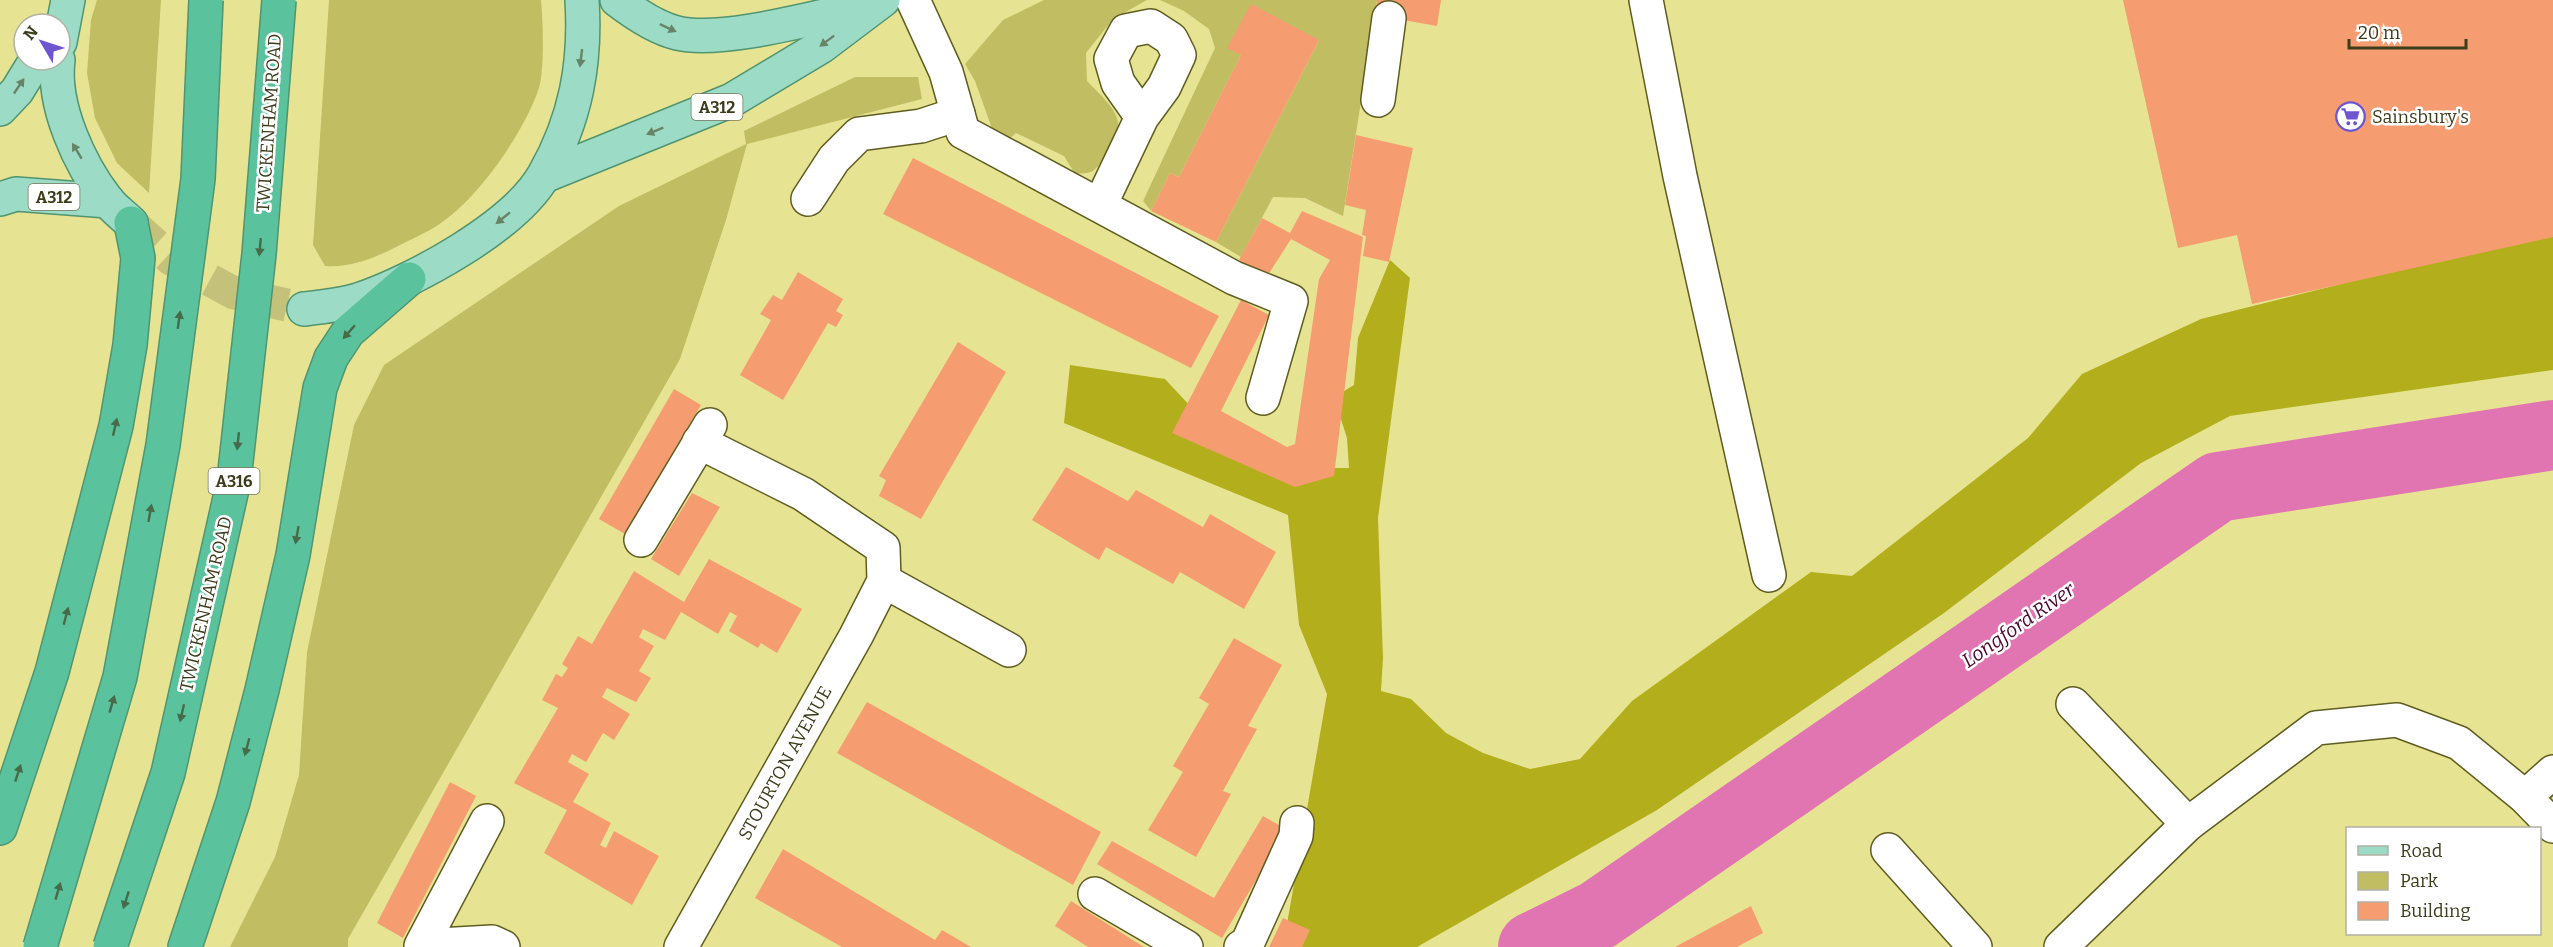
<svg xmlns="http://www.w3.org/2000/svg" width="2553" height="947" font-family="Bitter,serif">
<style>
.green{fill:#c0bd63}
.forest{fill:#b3ae1c}
.lines{fill:none;stroke-linecap:round;stroke-linejoin:round}
.river{stroke:#e175b1;stroke-width:70}
.building{fill:#f59d71}
.major-tunnel{stroke:#c4c27a;stroke-width:33;stroke-dasharray:33 16;stroke-linecap:butt}
.minor-casing{stroke:#5f5d1f;stroke-width:36}
.major-casing{stroke:#509470;stroke-width:36}
.highway-casing{stroke:#509470;stroke-width:36}
.minor{stroke:#fff;stroke-width:33}
.major{stroke:#9cdbc5;stroke-width:33}
.highway{stroke:#5ac39e;stroke-width:33}
.highway-bridge-casing{stroke:#509470;stroke-width:36;stroke-linecap:butt}
.highway-bridge{stroke:#5ac39e;stroke-width:33}
.oneway{fill:#688467}
.oneway2{fill:#476b49}
.labels{text-anchor:middle;stroke-width:5;stroke-linejoin:round;paint-order:stroke}
.shield{fill:#fff;stroke:#77765f;stroke-width:1.5}
.shield-label{font-size:16px;font-weight:bold;fill:#3d3c1b}
.poi-label{font-size:18px;fill:#3d3c1b;stroke:#fff;text-anchor:start}
.street-label{font-size:18px;fill:#3d3c1b;stroke:#fff}
.water-label{font-size:20px;font-style:italic;fill:#4c0733;stroke:#fff}
</style>
<rect width="100%" height="100%" fill="#e6e492"/>
<g class="green">
<path d="M97,0h64l-12,193 -32,-30 -22,-45 -8,-45 4,-53z"/>
<path d="M329,0h212c2,20 4,73 -3,91 -16,44 -60,108 -100,134 -12,8 -27,14 -40,21 -23,12 -48,22 -73,20l-12,-21z"/>
<path d="M1044,0h103l-34,19 -27,34 1,28c10,11 28,25 31,41 2,14 -14,41 -25,49 -5,3 -12,2 -18,3l-11,-18 -48,-23 -9,8 -13,-7 -19,-53 -10,-17 38,-44z"/>
<path d="M1160,0h217l-34,216 -38,-18 -32,-1 -32,60 -25,-15 103,-202 -78,15 -62,122 -9,-4 -19,38 -8,-10 72,-153 -6,-19 -25,-18z"/>
<path d="M855,77h63l4,22 -175,45 -21,76 -46,139 -332,580v8h-118l45,-90 24,-82 8,-123 47,-227 30,-60 235,-159 127,-62 -2,-13z"/>
</g>
<path class="forest" d="M2553,231v139l-323,46 -89,47 -197,150 -287,197 -240,137h-134l44,-253 -28,-69 -11,-110 -224,-92 6,-58 95,14 40,43 121,46h23l-2,-30 -13,-41 20,-12 4,-47 32,-78 20,18 -32,240 5,140 -2,33 30,8 35,34 37,20 47,16 50,-10 52,-58 179,-129 41,4 176,-138 54,-64 119,-55z"/>
<g class="lines">
<path class="river" d="M1533,947l65,-32 620,-428 335,-52"/>
</g>
<g class="building">
<path d="M1377,0h64l-4,26 -62,-11z"/>
<path d="M2123,0h430v237l-301,67 -15,-69 -59,13z"/>
<path d="M1251,4l68,36 -103,202 -65,-31 19,-38 9,4 62,-122 -14,-7z"/>
<path d="M1356,135l57,13 -24,114 -26,-6 3,-20 -4,-1 4,-25 -21,-5z"/>
<path d="M913,158l306,158 -28,52 -308,-154z"/>
<path d="M1302,211l61,26 -29,239 -39,11 -123,-54 69,-133 28,15 -48,96 66,36 8,-3 24,-165 11,-19 -39,-21 -23,36 -29,-15 23,-42 28,15z"/>
<path d="M798,272l45,27 -7,12 7,4 -7,12 -8,-4 -45,77 -43,-25 31,-55 -11,-6 13,-19 9,5z"/>
<path d="M958,342l48,30 -85,147 -42,-23 7,-16 -7,-4z"/>
<path d="M674,389l27,16 -76,129 -26,-15z"/>
<path d="M1066,467l62,34 8,-11 67,37 7,-13 66,38 -32,57 -64,-37 -7,12 -67,-37 -7,13 -67,-40z"/>
<path d="M692,493l28,14 -41,69 -28,-17z"/>
<path d="M709,559l93,50 -25,44 -16,-10 -3,5 -29,-17 8,-15 -7,-4 -12,22 -37,-22 -16,28 -22,-11 -4,8 15,9 -15,25 12,7 -15,24 -29,-14 -5,9 28,17 -16,26 -11,-7 -17,29 -14,-8 -4,8 21,12 -16,28 38,21 -11,22 6,3 8,-17 45,25 -27,49 -88,-52 23,-43 -53,-27 44,-75 -16,-8 14,-26 6,3 6,-9 -6,-4 16,-28 14,8 42,-73 50,31z"/>
<path d="M1234,638l48,27 -34,61 9,3 -34,62 8,3 -35,63 -48,-27 35,-58 -10,-6 36,-62 -10,-6z"/>
<path d="M867,702l234,130 -28,53 -236,-132z"/>
<path d="M450,782l26,14 -73,142 -26,-15z"/>
<path d="M1263,816l23,13 -64,109 -125,-74 15,-23 102,57z"/>
<path d="M783,849l152,91 7,-10 29,17h-129l-87,-49z"/>
<path d="M1071,901l73,46h-56l-33,-21z"/>
<path d="M1751,906l12,27 -26,14h-62z"/>
<path d="M1283,918l27,12 -8,17h-33z"/>
</g>
<g class="lines">
<path class="major-tunnel" d="M131,223l40,36 63,34 70,16"/>
<defs>
<g id="minor">
<path d="M913,0l33,72 17,60 271,146 57,23 -28,97"/>
<path d="M1646,0l34,176 89,399"/>
<path d="M1378,100l11,-82"/>
<path d="M808,199l26,-40 25,-25 62,-8 37,-12"/>
<path d="M1100,205l42,-88 -24,-34 -7,-24 15,-28 25,-5 20,13 8,16 -15,32 -22,30"/>
<path d="M641,540l69,-115"/>
<path d="M884,581l125,69"/>
<path d="M2073,704l115,120"/>
<path d="M2525,797l28,-25"/>
<path d="M487,821l-66,125 71,-4 11,5"/>
<path d="M1888,850l87,97"/>
<path d="M1095,894l91,53"/>
<path d="M681,947l175,-311 28,-55 -1,-33 -80,-54 -104,-52"/>
<path d="M1241,947l6,-3 49,-108 1,-13"/>
<path d="M2061,947l127,-123 128,-96 81,-8 62,23 66,54 28,29"/>
</g>
<g id="major">
<path d="M617,0c17,13 39,28 60,33 45,11 143,-17 191,-27"/>
<path d="M60,42l8,-42"/>
<path d="M58,60c-6,46 22,105 49,140 7,9 16,15 24,23"/>
<path d="M0,109l17,-18 19,-31"/>
<path d="M544,176l188,-76 90,-54 61,-46"/>
<path d="M0,199l16,-5 92,7"/>
<path d="M304,309c18,-2 37,-4 54,-9 55,-18 157,-74 186,-125 32,-56 42,-112 38,-175"/>
</g>
<g id="highway">
<path d="M0,828l52,-156 64,-246 14,-81 8,-87 -7,-35"/>
<path d="M185,947l48,-145 29,-112 31,-135 27,-167 11,-30 17,-26 61,-53"/>
</g>
</defs>
<use href="#minor" class="minor-casing"/>
<use href="#major" class="major-casing"/>
<use href="#highway" class="highway-casing"/>
<use href="#minor" class="minor"/>
<use href="#major" class="major"/>
<use href="#highway" class="highway"/>
<defs>
<g id="highway-bridge">
<path d="M40,947l80,-270 43,-232 35,-266 8,-179"/>
<path d="M110,947l58,-174 66,-293 25,-226 20,-254"/>
</g>
</defs>
<use href="#highway-bridge" class="highway-bridge-casing"/>
<use href="#highway-bridge" class="highway-bridge"/>
</g>
<defs><path id="oneway-solid" d="M-6-.8H1V-3.2L6.5 0L1 3.2V.8H-6Z" transform="scale(1.5)"/></defs>
<g class="oneway">
<use href="#oneway-solid" transform="translate(668 28) rotate(25)"/>
<use href="#oneway-solid" transform="translate(827 41) rotate(143)"/>
<use href="#oneway-solid" transform="translate(581 58) rotate(97)"/>
<use href="#oneway-solid" transform="translate(19 86) rotate(-56)"/>
<use href="#oneway-solid" transform="translate(655 131) rotate(158)"/>
<use href="#oneway-solid" transform="translate(77 151) rotate(-121)"/>
<use href="#oneway-solid" transform="translate(503 218) rotate(141)"/>
</g>
<g class="oneway2">
<use href="#oneway-solid" transform="translate(260 247) rotate(95)"/>
<use href="#oneway-solid" transform="translate(179 320) rotate(-82)"/>
<use href="#oneway-solid" transform="translate(349 332) rotate(131)"/>
<use href="#oneway-solid" transform="translate(115 427) rotate(-77)"/>
<use href="#oneway-solid" transform="translate(238 441) rotate(96)"/>
<use href="#oneway-solid" transform="translate(150 513) rotate(-80)"/>
<use href="#oneway-solid" transform="translate(297 535) rotate(100)"/>
<use href="#oneway-solid" transform="translate(66 616) rotate(-75)"/>
<use href="#oneway-solid" transform="translate(112 704) rotate(-74)"/>
<use href="#oneway-solid" transform="translate(182 713) rotate(103)"/>
<use href="#oneway-solid" transform="translate(247 747) rotate(105)"/>
<use href="#oneway-solid" transform="translate(18 773) rotate(-72)"/>
<use href="#oneway-solid" transform="translate(58 891) rotate(-74)"/>
<use href="#oneway-solid" transform="translate(126 900) rotate(108)"/>
</g>
<defs>
<symbol id="supermarket-ring" viewBox="-11 -11 22 22"><circle r="9.5" fill="#fff" stroke="#6d56d0" stroke-width="1.5"/><path d="M-6-5.5h2.5l.6 2H6L4.5 2H-2.5L-4.4-4H-6ZM-1.5 3.2a1.3 1.3 0 1 0 .1 0ZM3 3.2a1.3 1.3 0 1 0 .1 0Z" fill="#6d56d0"/></symbol>
</defs>
<g fill-rule="evenodd">
<use href="#supermarket-ring" x="2334" y="100" width="33" height="33"/>
</g>
<g class="labels">
<g class="shield">
<rect x="691.5" y="94" width="51" height="26" rx="4.5"/>
<rect x="28.5" y="184" width="51" height="26" rx="4.5"/>
<rect x="208.5" y="468" width="51" height="26" rx="4.5"/>
</g>
<g class="shield-label">
<text x="717" y="113">A312</text>
<text x="54" y="203">A312</text>
<text x="234" y="487">A316</text>
</g>
<g class="poi-label">
<text x="2372" y="123">Sainsbury's</text>
</g>
<g class="street-label">
<text transform="translate(269 123) rotate(-86)" y="6">TWICKENHAM ROAD</text>
<text transform="translate(206 604) rotate(-77)" y="6">TWICKENHAM ROAD</text>
<text transform="translate(785 763) rotate(-61)" y="6">STOURTON AVENUE</text>
</g>
<g class="water-label">
<text transform="translate(2018 625) rotate(-35)" y="7">Longford River</text>
</g>
</g>
<rect x="2346" y="827" width="195" height="108" fill="#ffffff" stroke="#b1b1a4" stroke-width="1.5"/>
<rect x="2358" y="846" width="30" height="9" fill="#9cdbc5" stroke="#b1b1a4" stroke-width="1.5"/>
<text x="2400" y="857" font-size="18" fill="#3d3c1b">Road</text>
<rect x="2358" y="872" width="30" height="18" fill="#c0bd63" stroke="#b1b1a4" stroke-width="1.5"/>
<text x="2400" y="887" font-size="18" fill="#3d3c1b">Park</text>
<rect x="2358" y="902" width="30" height="18" fill="#f59d71" stroke="#b1b1a4" stroke-width="1.5"/>
<text x="2400" y="917" font-size="18" fill="#3d3c1b">Building</text>
<g transform="translate(42 42) rotate(309)"><circle r="28" fill="#ffffff" stroke="#b1b1a4" stroke-width="1.5"/>
<path d="M0-4.5L10 22L0 15L-10 22Z" fill="#6d56d0"/>
<text y="-9" font-size="16" font-weight="bold" text-anchor="middle" fill="#3d3c1b">N</text>
</g>
<path d="M2349 39v9h117v-9" fill="none" stroke="#3d3c1b" stroke-width="3"/>
<text x="2358" y="39" font-size="18" fill="#3d3c1b" stroke="#ffffff" stroke-width="4.5" paint-order="stroke">20 m</text>
</svg>
